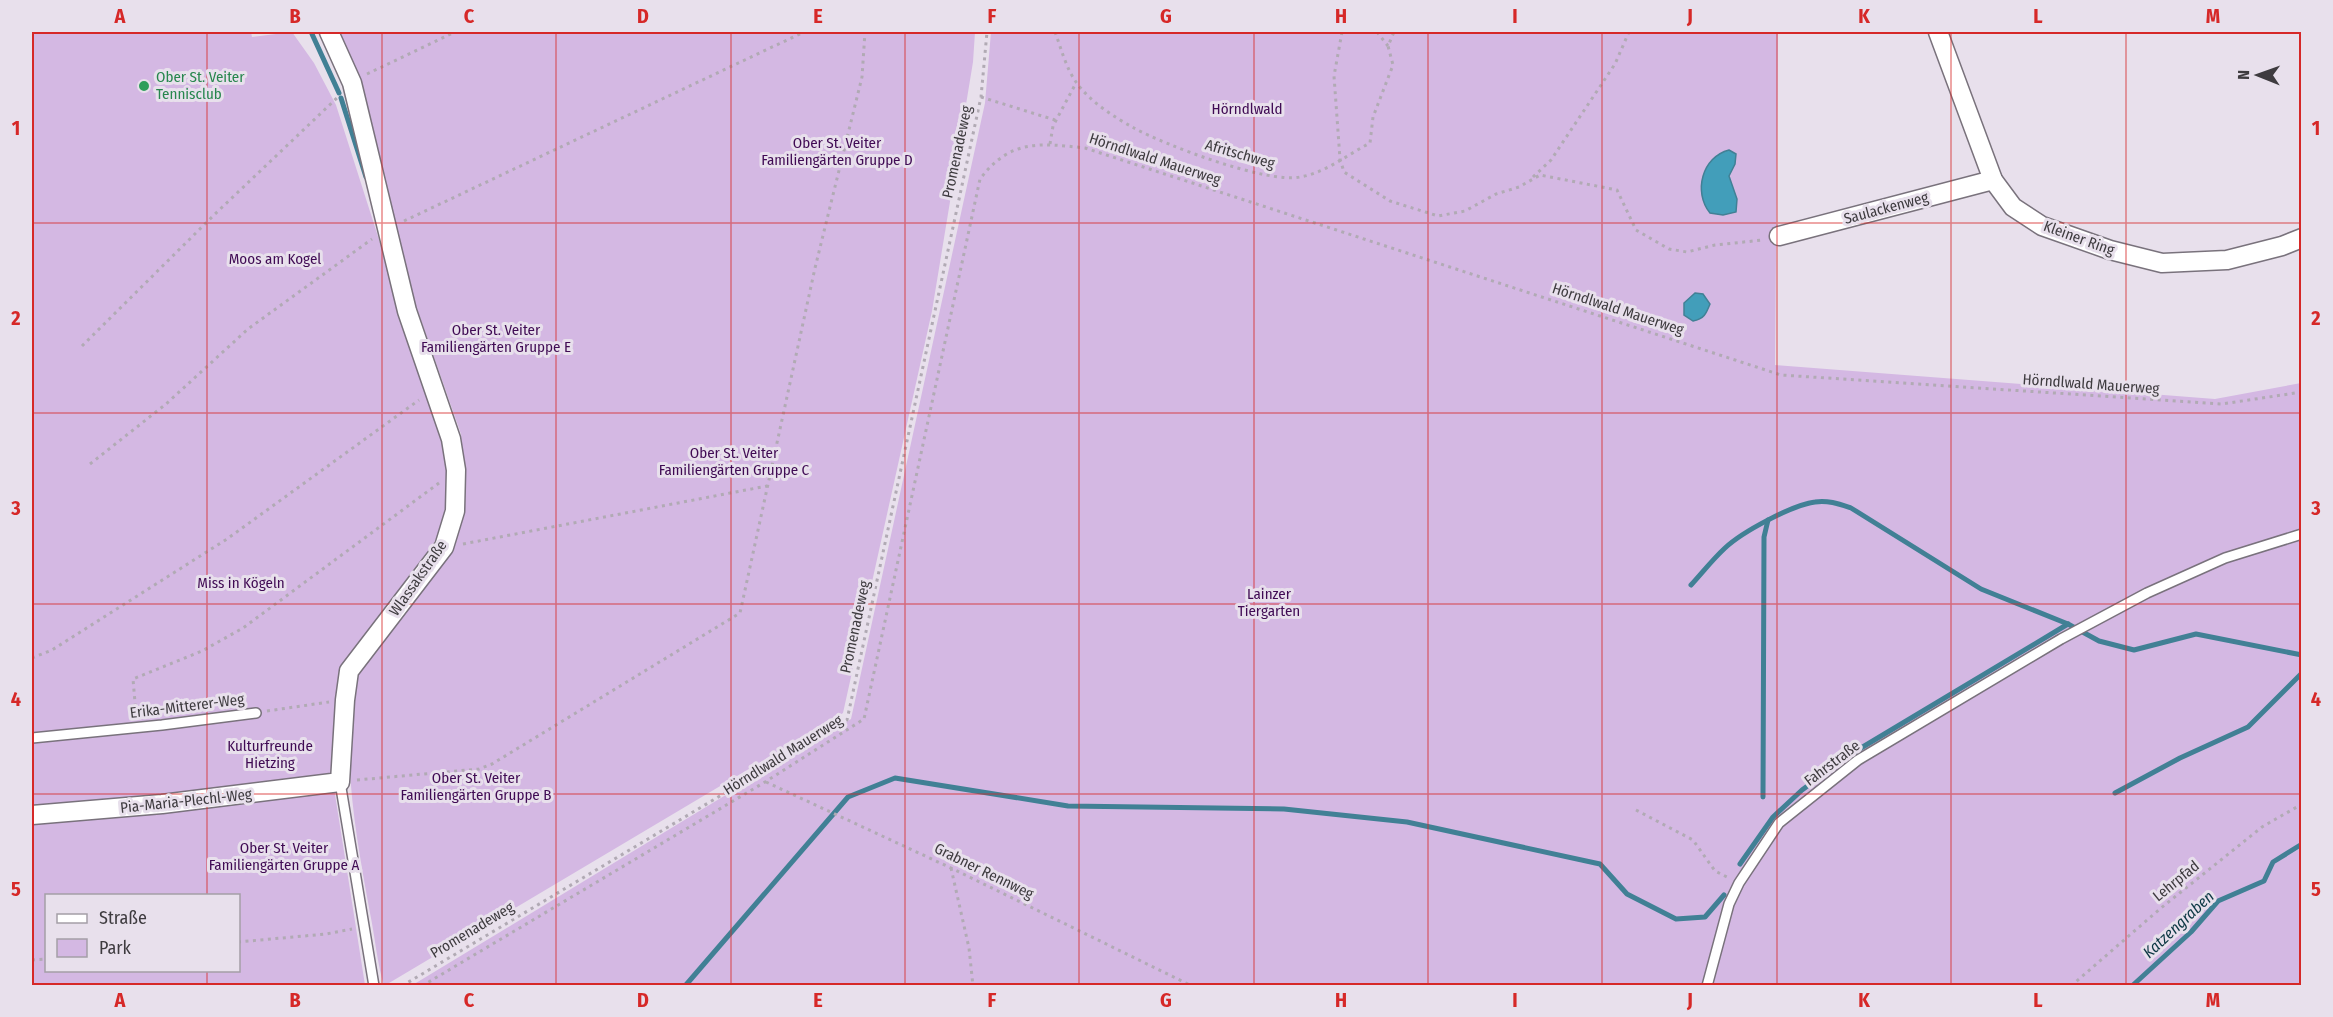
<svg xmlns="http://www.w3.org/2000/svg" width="2333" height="1017" font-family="'Fira Sans Condensed',sans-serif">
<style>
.green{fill:#d4b8e3;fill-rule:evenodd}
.water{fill:#429eba;stroke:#418095;stroke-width:1.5}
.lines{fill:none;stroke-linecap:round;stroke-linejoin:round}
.stream{stroke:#418095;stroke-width:5}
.service-casing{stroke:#79727c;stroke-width:12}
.minor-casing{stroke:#79727c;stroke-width:21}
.path{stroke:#b1aab4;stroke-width:3;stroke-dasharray:3 4.5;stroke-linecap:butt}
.service{stroke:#fff;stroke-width:9}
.minor{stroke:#fff;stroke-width:18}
.grid{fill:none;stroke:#d62828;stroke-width:1.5;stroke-opacity:0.55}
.leisure-dot{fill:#2e9e5b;stroke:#e8e0ec;stroke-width:2}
.labels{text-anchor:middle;stroke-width:6;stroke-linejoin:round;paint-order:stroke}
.leisure-label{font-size:15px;fill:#27864d;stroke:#e8e0ec;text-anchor:start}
.park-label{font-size:15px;fill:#400b54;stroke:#e8e0ec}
.street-label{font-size:15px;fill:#3e3b3f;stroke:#e8e0ec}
.water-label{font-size:16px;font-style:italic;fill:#0c3743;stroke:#e8e0ec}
.neatline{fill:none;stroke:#d62828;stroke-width:2}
.grid-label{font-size:20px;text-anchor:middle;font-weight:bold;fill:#d62828}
</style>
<rect width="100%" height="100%" fill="#e8e0ec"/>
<g class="green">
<path d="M32,32h219l1,5 40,-5 22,31 22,42 108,338 4,42 -5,38 -14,31 -88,113 -6,39 -2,46 1,36 31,197h-333zM46,896h192v74h-192z"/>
<path d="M339,32h636l-2,30 -41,249 -89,402 -459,273c-7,-23 -9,-49 -14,-73 -14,-78 -31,-164 -13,-243l98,-124 10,-39 -4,-73 -46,-131 -53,-216z"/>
<path d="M991,32h787l-3,333 440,34 86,-16v602l-1890,1 440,-267 134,-616z"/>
</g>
<g class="water">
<path d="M1729,150l7,4 -1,10 -6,12 8,23 -1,13 -13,3 -13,-2c-17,-21 -8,-56 19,-63z"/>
<path d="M1695,293l8,1 7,10c-4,10 -6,15 -17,17l-9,-6v-12z"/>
</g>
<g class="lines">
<g class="stream">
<path d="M312,34l27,59"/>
<path d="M341,98l25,79"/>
<path d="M1691,585c11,-12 22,-26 34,-37 17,-16 67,-43 90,-46 13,-2 24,2 36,6l130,81 87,35 31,17 35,9 62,-16 106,21"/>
<path d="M2115,793l65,-35 68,-31 54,-54"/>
<path d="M1763,797l1,-260 4,-17"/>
<path d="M1740,864l33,-47 29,-27 49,-36 217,-130"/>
<path d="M685,986l163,-189 47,-19 173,28 216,3 123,13 193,42 27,30 49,25 29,-2 19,-22"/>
<path d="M2132,986l59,-54 27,-31 46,-20 9,-19 29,-18"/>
</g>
<defs>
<g id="service">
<path d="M32,738l130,-13 94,-12"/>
<path d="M340,782l34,204"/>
<path d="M1707,986l22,-82 10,-21 40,-60 79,-63 203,-121 86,-46 78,-35 77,-24"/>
</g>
<g id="minor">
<path d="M1938,32l55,148 20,27 29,19 68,24 52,13 65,-3 55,-14 20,-8"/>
<path d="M1779,236l214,-56"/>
<path d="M32,815l130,-11 178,-22 5,-82 4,-29 95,-124 11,-36 1,-41 -5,-31 -44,-128 -55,-228 -23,-51"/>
</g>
</defs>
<use href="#service" class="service-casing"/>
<use href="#minor" class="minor-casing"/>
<g class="path">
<path d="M1055,32c6,16 11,36 21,50 13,19 38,35 58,46 31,17 133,56 166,49 25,-4 47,-22 70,-34l3,-26 20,-52 -5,-19 6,-14"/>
<path d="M1342,32l-8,44 6,83 4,13 46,29 48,15 27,-5 31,-17 23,-7 21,-12 77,15 19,40 33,19 18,3 28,-7 48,-5"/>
<path d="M1377,32l11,14"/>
<path d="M367,74l88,-42"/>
<path d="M981,97l74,23"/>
<path d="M1050,144l3,-18 23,-43"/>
<path d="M1533,177l18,-17 64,-96 14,-32"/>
<path d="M404,221l400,-189"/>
<path d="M82,346l132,-131 125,-119"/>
<path d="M90,464l76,-60 82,-75 124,-90"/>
<path d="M463,544l304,-58"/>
<path d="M32,658l20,-8 175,-111 192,-139"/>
<path d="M267,711l62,-9"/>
<path d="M136,714l-3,-35 69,-28 41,-23 196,-145"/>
<path d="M357,780l122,-11 13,-5 248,-151 75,-345 47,-191 3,-45"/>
<path d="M766,782l185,86 241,118"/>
<path d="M1636,810l57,30 22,31 14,7"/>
<path d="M951,868l18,80 4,38"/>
<path d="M238,942l88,-8 26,-5"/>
<path d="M32,960l14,-1"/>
<path d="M402,986l445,-266 134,-623 6,-65"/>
<path d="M422,986l343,-204 99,-63 116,-540c30,-40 60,-36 105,-31l696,227 441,29 80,-12"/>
<path d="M2071,986l90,-78 101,-81 40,-23"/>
</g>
<use href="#service" class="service"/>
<use href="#minor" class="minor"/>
</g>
<path class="grid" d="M207,32v864M382,32v954M556,32v954M731,32v954M905,32v954M1079,32v954M1254,32v954M1428,32v954M1602,32v954M1777,32v954M1951,32v954M2126,32v954M32,223h2270M32,413h2270M32,604h2270M32,794h2270M207,970v16"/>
<circle class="leisure-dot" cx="144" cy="86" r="6"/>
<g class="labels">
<g class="leisure-label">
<text x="156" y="82">Ober St. Veiter<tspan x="156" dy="17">Tennisclub</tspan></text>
</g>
<g class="park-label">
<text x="1247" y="114">Hörndlwald</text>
<text x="837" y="148">Ober St. Veiter<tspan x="837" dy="17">Familiengärten Gruppe D</tspan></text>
<text x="275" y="264">Moos am Kogel</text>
<text x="496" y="335">Ober St. Veiter<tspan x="496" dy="17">Familiengärten Gruppe E</tspan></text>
<text x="734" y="458">Ober St. Veiter<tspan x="734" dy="17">Familiengärten Gruppe C</tspan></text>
<text x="241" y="588">Miss in Kögeln</text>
<text x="1269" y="599">Lainzer<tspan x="1269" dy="17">Tiergarten</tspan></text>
<text x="270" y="751">Kulturfreunde<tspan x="270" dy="17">Hietzing</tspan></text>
<text x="476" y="783">Ober St. Veiter<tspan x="476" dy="17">Familiengärten Gruppe B</tspan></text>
<text x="284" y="853">Ober St. Veiter<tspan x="284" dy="17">Familiengärten Gruppe A</tspan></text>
</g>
<g class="street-label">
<text transform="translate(957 152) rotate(-78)" y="5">Promenadeweg</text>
<text transform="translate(1240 154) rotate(16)" y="5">Afritschweg</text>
<text transform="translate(1155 159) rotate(18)" y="5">Hörndlwald Mauerweg</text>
<text transform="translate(1886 208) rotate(-15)" y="5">Saulackenweg</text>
<text transform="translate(2079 238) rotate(20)" y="5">Kleiner Ring</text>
<text transform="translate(1618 309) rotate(18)" y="5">Hörndlwald Mauerweg</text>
<text transform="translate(2091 384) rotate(4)" y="5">Hörndlwald Mauerweg</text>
<text transform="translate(418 578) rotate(-55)" y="5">Wlassakstraße</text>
<text transform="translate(855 627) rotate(-78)" y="5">Promenadeweg</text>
<text transform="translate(187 706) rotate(-7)" y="5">Erika-Mitterer-Weg</text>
<text transform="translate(783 755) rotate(-32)" y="5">Hörndlwald Mauerweg</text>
<text transform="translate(1832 763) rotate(-37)" y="5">Fahrstraße</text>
<text transform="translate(186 801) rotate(-6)" y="5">Pia-Maria-Plechl-Weg</text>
<text transform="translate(984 871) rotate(26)" y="5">Grabner Rennweg</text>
<text transform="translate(2176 881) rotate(-39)" y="5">Lehrpfad</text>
<text transform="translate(472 930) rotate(-31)" y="5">Promenadeweg</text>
</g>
<g class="water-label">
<text transform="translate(2178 924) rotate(-43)" y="6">Katzengraben</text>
</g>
</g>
<rect width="2333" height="1017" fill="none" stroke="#e8e0ec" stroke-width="66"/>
<rect x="45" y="894" width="195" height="78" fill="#e8e0ec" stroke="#a49ea7" stroke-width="1.5"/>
<rect x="57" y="914" width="30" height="9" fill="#ffffff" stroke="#a49ea7" stroke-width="1.5"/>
<text x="99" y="924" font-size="18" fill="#3e3b3f">Straße</text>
<rect x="57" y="939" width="30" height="18" fill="#d4b8e3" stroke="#a49ea7" stroke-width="1.5"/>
<text x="99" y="954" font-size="18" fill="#3e3b3f">Park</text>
<g transform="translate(2258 75) rotate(271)" stroke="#e8e0ec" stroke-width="4.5" paint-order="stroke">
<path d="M0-4.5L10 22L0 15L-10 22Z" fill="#3e3b3f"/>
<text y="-9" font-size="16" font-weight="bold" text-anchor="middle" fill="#3e3b3f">N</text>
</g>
<rect x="33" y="33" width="2267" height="951" class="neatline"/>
<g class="grid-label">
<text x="120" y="23">A</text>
<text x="295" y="23">B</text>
<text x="469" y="23">C</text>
<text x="643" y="23">D</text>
<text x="818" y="23">E</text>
<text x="992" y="23">F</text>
<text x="1166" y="23">G</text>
<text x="1341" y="23">H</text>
<text x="1515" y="23">I</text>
<text x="1690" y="23">J</text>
<text x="1864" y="23">K</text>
<text x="2038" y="23">L</text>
<text x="2213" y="23">M</text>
<text x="16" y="135">1</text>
<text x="2316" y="135">1</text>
<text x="16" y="325">2</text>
<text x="2316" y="325">2</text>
<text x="16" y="515">3</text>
<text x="2316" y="515">3</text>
<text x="16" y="706">4</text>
<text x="2316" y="706">4</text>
<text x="16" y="896">5</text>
<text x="2316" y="896">5</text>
<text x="120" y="1007">A</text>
<text x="295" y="1007">B</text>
<text x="469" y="1007">C</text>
<text x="643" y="1007">D</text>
<text x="818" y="1007">E</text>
<text x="992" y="1007">F</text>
<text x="1166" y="1007">G</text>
<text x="1341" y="1007">H</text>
<text x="1515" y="1007">I</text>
<text x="1690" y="1007">J</text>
<text x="1864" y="1007">K</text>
<text x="2038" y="1007">L</text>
<text x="2213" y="1007">M</text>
</g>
</svg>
